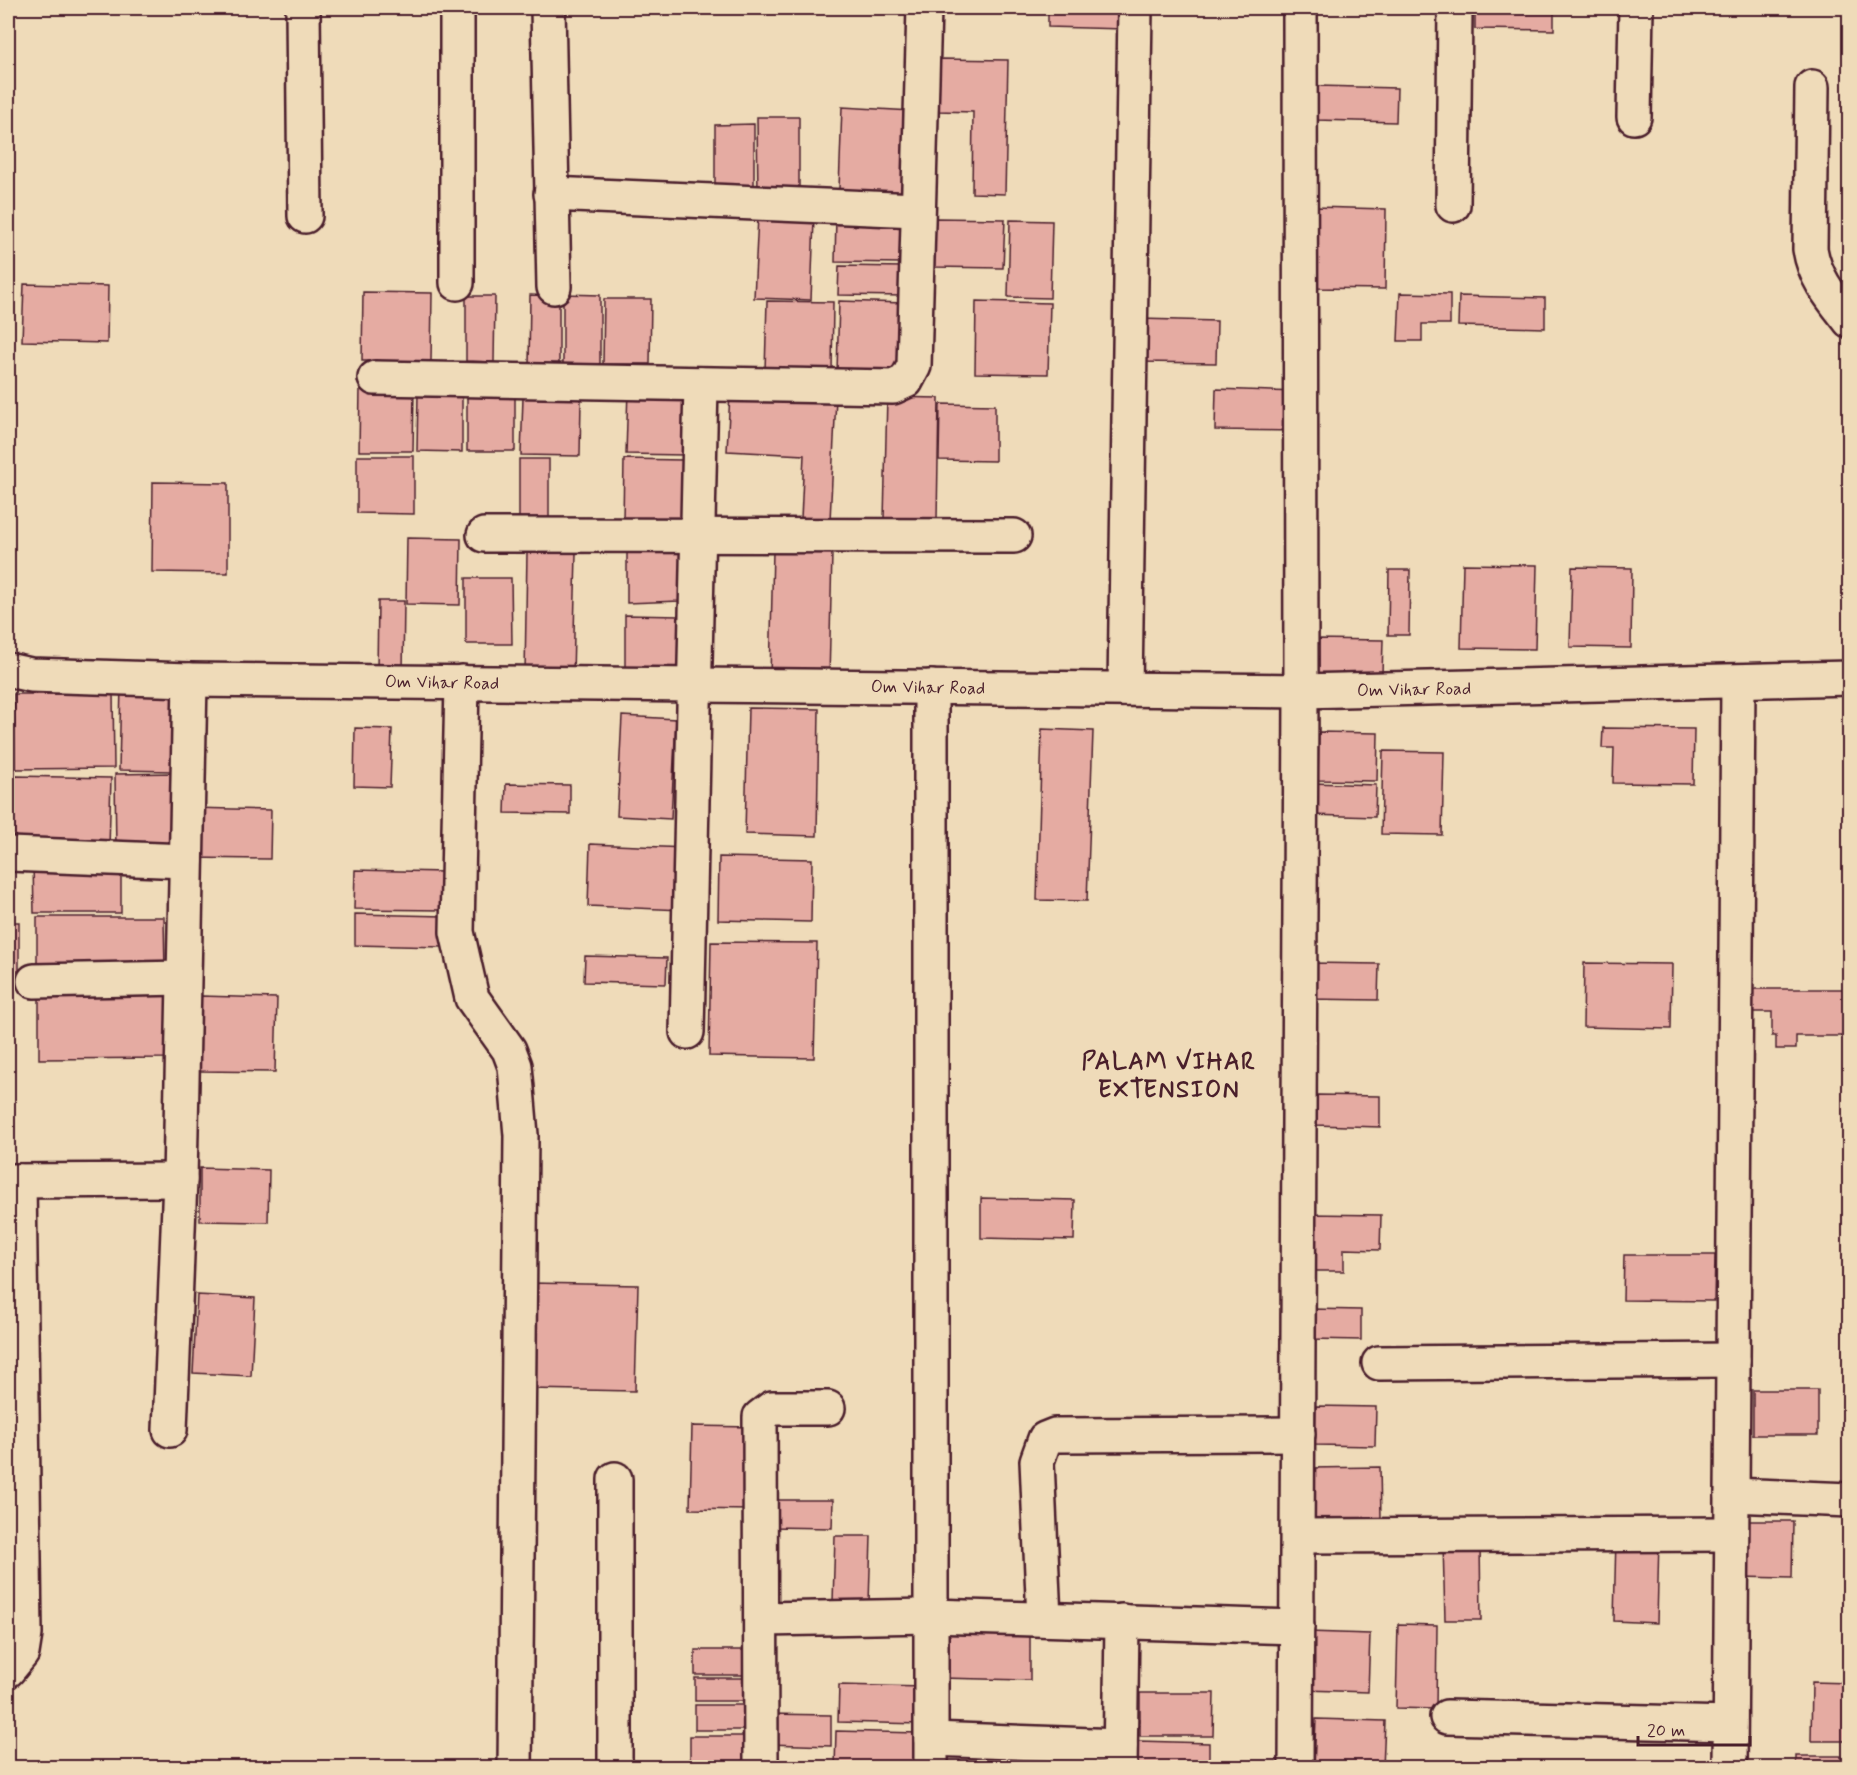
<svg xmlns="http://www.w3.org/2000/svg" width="1857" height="1775" font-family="Mynerve,sans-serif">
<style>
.building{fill:#e5aba2;stroke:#4a1f2b;stroke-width:1.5}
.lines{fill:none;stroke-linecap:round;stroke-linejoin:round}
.minor-casing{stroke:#4a1f2b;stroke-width:38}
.minor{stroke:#efdbb9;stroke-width:33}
.labels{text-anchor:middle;stroke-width:5;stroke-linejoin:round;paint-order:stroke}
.street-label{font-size:18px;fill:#4a1f2b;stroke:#efdbb9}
.district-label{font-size:24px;font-weight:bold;letter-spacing:1.5px;fill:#4a1f2b;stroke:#efdbb9}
</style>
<rect width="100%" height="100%" fill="#efdbb9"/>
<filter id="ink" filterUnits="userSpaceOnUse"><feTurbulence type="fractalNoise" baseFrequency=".0167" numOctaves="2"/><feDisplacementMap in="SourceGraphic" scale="12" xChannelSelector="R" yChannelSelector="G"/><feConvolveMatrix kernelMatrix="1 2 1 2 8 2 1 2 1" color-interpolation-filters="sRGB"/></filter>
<g filter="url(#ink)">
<g class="building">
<path d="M1048,8h78l-1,21 -77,-2z"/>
<path d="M1475,8h79v22l-79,-1z"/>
<path d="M939,59l69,1 -3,134 -33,-1 1,-81 -35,-1z"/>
<path d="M1318,86l79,2 -1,34 -80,-2z"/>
<path d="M842,107l70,4 -4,82 -69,-4z"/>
<path d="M757,117h42v77h-41z"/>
<path d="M754,124v65h-39v-64z"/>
<path d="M1314,207l72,2 -1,80 -72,-1z"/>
<path d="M758,216l56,3 -3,81 -57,-2z"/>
<path d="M836,218l68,1 -1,44 -68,-1z"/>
<path d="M934,218l71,1 -2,49 -70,-1z"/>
<path d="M1010,220l42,1 -2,77 -42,-1z"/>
<path d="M839,266l65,1v29l-66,-1z"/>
<path d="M24,284l84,2 -1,57 -85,-2z"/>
<path d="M363,292l69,1 -1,68h-69z"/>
<path d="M1400,293l50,1v30h-28v17h-24z"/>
<path d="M563,294l37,1v69h-37z"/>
<path d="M530,295l29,1v72h-30z"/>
<path d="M466,296h29l-1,66 -28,-1z"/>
<path d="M1459,296l86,2v30l-87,-2z"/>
<path d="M604,299h47l-1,65h-47z"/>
<path d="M767,301l66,1 -1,70 -67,-1z"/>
<path d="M839,301l65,2 -1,70 -66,-1z"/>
<path d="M976,301l74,2 -2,71 -73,-1z"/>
<path d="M1140,319l77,2 -1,42 -77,-1z"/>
<path d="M360,388l54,1 -1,62h-54z"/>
<path d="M628,389l59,1 -2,65 -59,-1z"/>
<path d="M1216,389l80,3 -1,39 -80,-1z"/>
<path d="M418,393l44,1v58l-45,-1z"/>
<path d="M730,393l106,5 -6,122 -29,-1 3,-64 -77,-4z"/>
<rect x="467" y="397" width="48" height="54"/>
<path d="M887,397l52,1 -2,122 -53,-1z"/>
<path d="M523,398l58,1 -1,57 -59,-1z"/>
<path d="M940,404l55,1v56l-56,-1z"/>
<path d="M357,456h57v58l-57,-1z"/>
<rect x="519" y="459" width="30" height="63"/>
<path d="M624,459l59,1 -1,63 -59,-1z"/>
<path d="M153,482l75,1v90l-76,-1z"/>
<path d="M407,538l54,1 -1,66 -54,-1z"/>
<path d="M627,547l53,1v53l-53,2z"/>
<path d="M773,551l59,2 -3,126 -59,-1z"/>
<path d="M527,552l49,1 -3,122 -48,-1z"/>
<path d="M1463,564l74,1 -2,84 -74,-1z"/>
<path d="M1572,567l60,1 -1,80 -61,-1z"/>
<path d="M1389,570h21l-1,65h-21z"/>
<path d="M466,578h45l1,66h-46z"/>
<path d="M378,601h26l-1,71h-26z"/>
<path d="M625,615l54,1 -1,55 -53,-1z"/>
<path d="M1314,639l69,1 -1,34 -69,-1z"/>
<path d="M121,686l52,1 -1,84 -53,-1z"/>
<path d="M14,694h99l1,74 -99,1z"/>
<path d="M748,708l71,1 -2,127 -72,-2z"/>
<path d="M622,716l54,3 -5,100 -54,-3z"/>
<path d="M355,728l37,1 -2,58 -36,-1z"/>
<path d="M1603,728l91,1 -1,55 -80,-1 1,-35h-12z"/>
<path d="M1042,729l51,2 -6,170 -50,-1z"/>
<path d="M1319,732l59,1 -1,48 -59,-1z"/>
<path d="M1383,751l61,1 -2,83 -61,-1z"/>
<path d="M177,773l1,78 -62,1 -1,-78z"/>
<path d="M15,776l96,2 -2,69 -96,-1z"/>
<path d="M1311,783l65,2 -1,32 -64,-2z"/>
<path d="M506,784l64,1v29l-65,-1z"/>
<path d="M192,808l79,2 -1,49 -79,-1z"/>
<path d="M590,844l96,4 -3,62 -95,-4z"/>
<path d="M719,857l93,2 -1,63 -93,-2z"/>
<path d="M33,862h88v51h-87z"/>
<path d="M355,870l89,2 -1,38 -89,-1z"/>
<path d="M355,914l89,2 -1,31 -88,-2z"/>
<path d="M37,917h127l1,54h-128z"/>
<rect x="8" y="922" width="11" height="49"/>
<path d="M711,942l106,1 -3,115 -105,-2z"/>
<path d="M585,956l82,2 -1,26 -82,-2z"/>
<path d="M1308,963l71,1 -1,36 -72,-1z"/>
<path d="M1584,963l88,1 -1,65 -88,-2z"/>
<path d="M39,987h131v71l-131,1z"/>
<path d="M1748,989h98v47h-50v13h-20v-13h-4v-24h-24z"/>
<path d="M201,996l76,2 -2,74 -75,-1z"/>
<path d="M1316,1095l64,1v31l-65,-2z"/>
<path d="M200,1168l69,2 -1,52 -68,-1z"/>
<path d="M981,1198l94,2 -1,40 -93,-2z"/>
<path d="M1310,1214l71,1 -1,35 -36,-1v22h-35z"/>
<path d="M1624,1255h91l-1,46 -91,-1z"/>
<path d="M531,1283l107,2 -3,106 -106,-2z"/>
<path d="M197,1295l58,3 -4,78 -58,-3z"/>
<path d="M1311,1309l50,1v30l-50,-1z"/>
<rect x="1753" y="1390" width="65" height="45"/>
<path d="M1316,1406l60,1 -1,39 -60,-1z"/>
<path d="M692,1426l61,1 -3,83 -60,-1z"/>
<path d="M1380,1467l1,51 -72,1v-51z"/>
<path d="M770,1500h63l-1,28 -63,-1z"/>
<path d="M1741,1521h52l-1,57 -53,-1z"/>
<path d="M835,1536h36l-2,67 -36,-1z"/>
<path d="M1616,1537l43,1 -2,85 -43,-2z"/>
<path d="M1443,1543h37l1,77h-36z"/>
<path d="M1398,1624l39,1 -1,84 -40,-1z"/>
<path d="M942,1628l88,1v51l-89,-2z"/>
<path d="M1308,1632l62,2 -2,58 -62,-2z"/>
<rect x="695" y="1650" width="50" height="25"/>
<rect x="695" y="1678" width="50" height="23"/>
<path d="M1812,1682l38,1v58h-39z"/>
<path d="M839,1685l84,2 -1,37 -84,-2z"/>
<path d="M1140,1693h74l-1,43h-73z"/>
<rect x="695" y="1705" width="50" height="25"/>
<path d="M768,1714l63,1v31l-63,-2z"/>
<path d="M1316,1719l69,2 -2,47h-69z"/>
<path d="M836,1731l82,2 -1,35h-82z"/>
<rect x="690" y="1736" width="55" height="32"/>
<path d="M1138,1741l71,2v25h-71z"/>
<rect x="1796" y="1756" width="45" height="12"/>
</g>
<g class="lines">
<defs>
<g id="minor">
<path d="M303,8l2,208"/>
<path d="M548,8l6,279"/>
<path d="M1812,87l-2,162c5,30 22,49 40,72"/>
<path d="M1634,117l2,-109"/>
<path d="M551,194l366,16"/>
<path d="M1453,205l2,-197"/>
<path d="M457,283v-275"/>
<path d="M375,378l518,9 13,-6 8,-15 10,-358"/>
<path d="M484,535l530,1"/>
<path d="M8,670l23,5 159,5 1111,11 549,-13"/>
<path d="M462,682l-5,250 15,66 37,52 6,16 6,69 -6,633"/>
<path d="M1125,689l10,-681"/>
<path d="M9,854l177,7"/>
<path d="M34,981l149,-3"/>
<path d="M687,1032l14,-648"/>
<path d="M8,1181l172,-1"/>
<path d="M1379,1363l354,-3"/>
<path d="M170,1430l10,-250 10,-500"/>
<path d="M615,1479v289"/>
<path d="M1732,1495l118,5"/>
<path d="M1298,1536l433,-2"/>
<path d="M762,1619l169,-3 366,11"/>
<path d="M1044,1619l-7,-158 8,-22 10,-4 243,-1"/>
<path d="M8,1670l14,-17 3,-19 -6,-453"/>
<path d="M1447,1717l283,7"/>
<path d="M931,1739l189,7"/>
<path d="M761,1768l-1,-351 12,-9h56"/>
<path d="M931,1768v-1081"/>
<path d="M1120,1768l2,-147"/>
<path d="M1296,1768l5,-1077 -1,-683"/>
<path d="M1730,1768l8,-1086"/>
</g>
</defs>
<use href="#minor" class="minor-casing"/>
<use href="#minor" class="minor"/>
</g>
</g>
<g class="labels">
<g class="street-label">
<text transform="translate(442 682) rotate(1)" y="6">Om Vihar Road</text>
<text transform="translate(928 687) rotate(1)" y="6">Om Vihar Road</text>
<text transform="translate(1414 689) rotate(-1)" y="6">Om Vihar Road</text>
</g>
<g class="district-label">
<text x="1169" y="1069">PALAM VIHAR<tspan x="1169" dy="28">EXTENSION</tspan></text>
</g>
</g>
<rect width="1857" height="1775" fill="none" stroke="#efdbb9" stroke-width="30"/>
<rect x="15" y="15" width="1827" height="1745" fill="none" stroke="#4a1f2b" stroke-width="2" filter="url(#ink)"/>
<path d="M1638 1736v9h112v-9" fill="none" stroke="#4a1f2b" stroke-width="3"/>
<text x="1647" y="1736" font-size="18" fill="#4a1f2b" stroke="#efdbb9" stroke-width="4.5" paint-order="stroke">20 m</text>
</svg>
